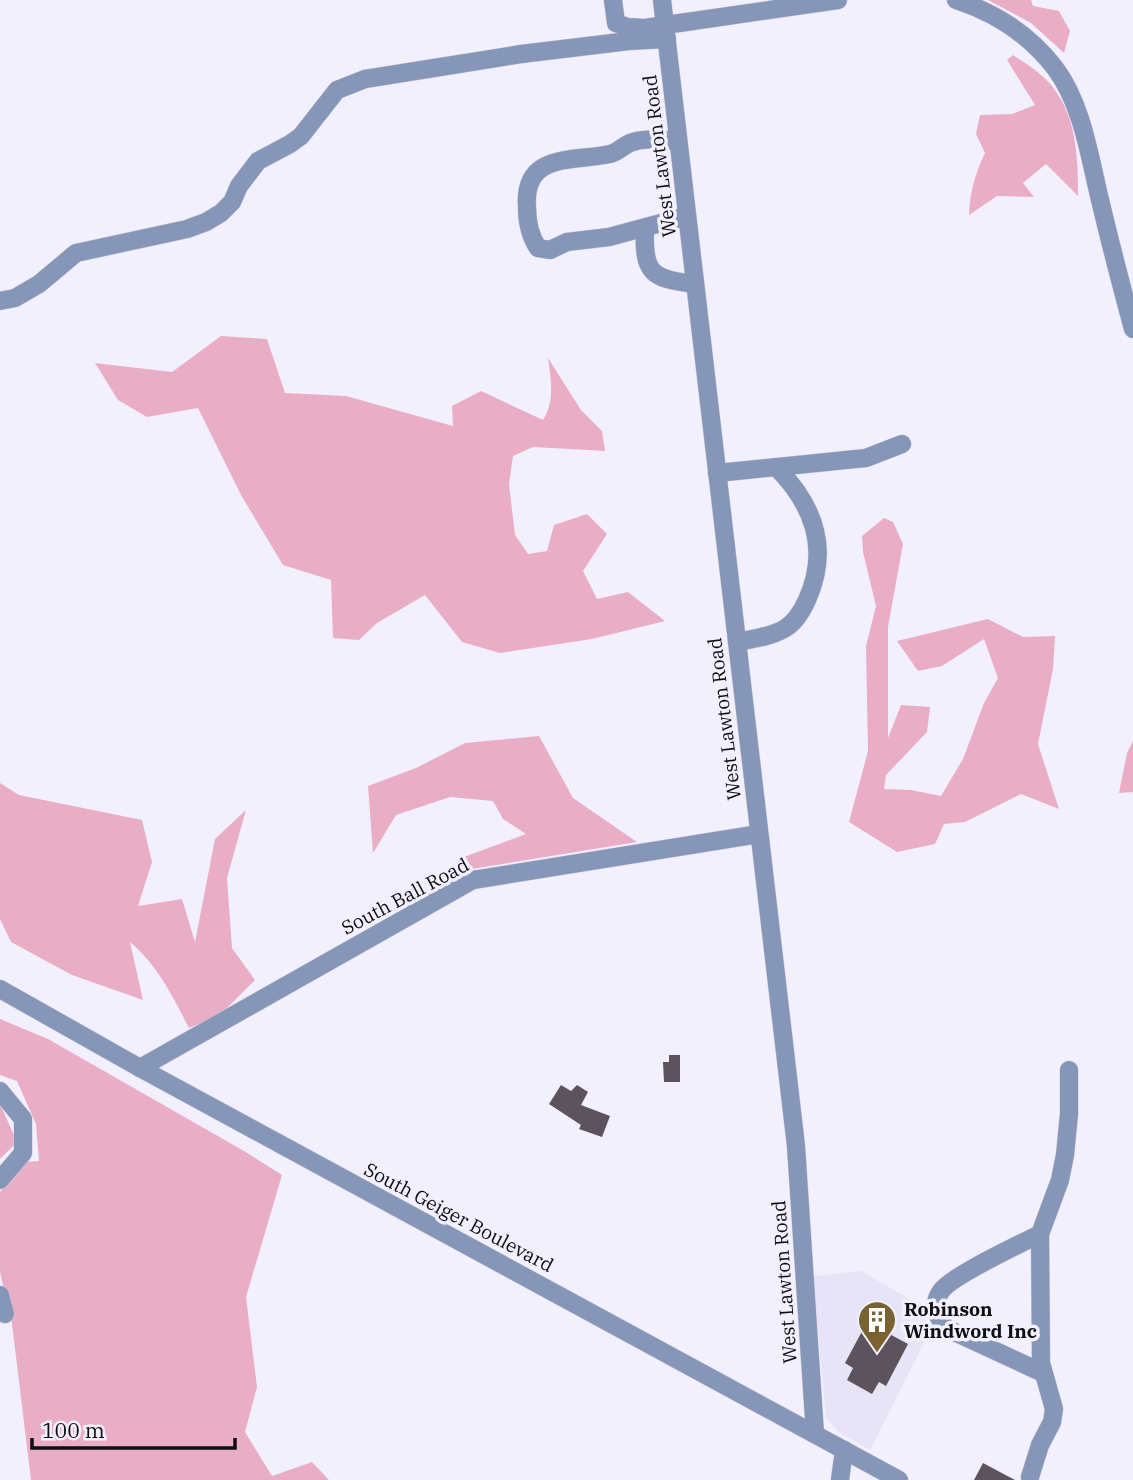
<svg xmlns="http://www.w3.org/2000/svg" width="1133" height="1480" font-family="'IBM Plex Serif',serif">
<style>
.built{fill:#e7e4f8}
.green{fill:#e9aec5}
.building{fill:#5c535d}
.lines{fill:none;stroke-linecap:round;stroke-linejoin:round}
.minor-casing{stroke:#ceccd7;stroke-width:19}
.minor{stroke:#8696b9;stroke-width:18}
.labels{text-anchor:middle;stroke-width:7;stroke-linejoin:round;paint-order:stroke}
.street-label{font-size:19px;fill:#0e0d12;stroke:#f2f0fd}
.poi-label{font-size:19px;font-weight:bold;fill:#0e0d12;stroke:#f2f0fd;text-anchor:start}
</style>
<rect width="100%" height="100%" fill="#f2f0fd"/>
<path class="built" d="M861,1271l57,33 13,25 -61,121 -30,-17 -14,-15 -13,-142z"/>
<g class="green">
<path d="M988,0h43l2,6 26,5 11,20 -6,22 -33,-30z"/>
<path d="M1013,55c9,6 19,12 27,19 36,30 38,78 38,122l-32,-32 -23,19 11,14 -37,-1 -28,19c1,-23 6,-41 16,-62l-9,-19 4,-19 32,-1 23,-9 -28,-45z"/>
<path d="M221,336l46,3 18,54 61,3 107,30 -1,-20 29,-15 62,29c12,-19 8,-41 5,-62l33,52 21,21 3,20 -72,-4 -20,9 -4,28 6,51 13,19 19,-3 7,-26 33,-11 20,20 -24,37 14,28 31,-7 37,29 -73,18 -92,14 -38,-11 -37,-47 -48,28 -18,17 -26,-2 -2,-58 -48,-15 -42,-70 -43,-87 -51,9 -29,-17 -23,-37 77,9z"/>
<path d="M884,518l9,4 10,22 -15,83v111l13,-33 29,2 -3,25 -41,43 -2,14 27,1 30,6 22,-37 21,-56 14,-25 -14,-39 -42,27 -24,5 -21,-30 91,-22 35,18 32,-1 -2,33 -15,75 21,65 -38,-15 -56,28 -21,2 -9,20 -38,8 -48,-30 19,-71 -2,-105 10,-40 -13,-54 -1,-16z"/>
<path d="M539,736l34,62 64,44 -171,28 -5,-12 65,-24 -23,-15 -10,-18 -43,-4 -54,18 -23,38 -5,-67 48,-18 49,-25z"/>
<path d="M1133,741v51l-14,1 8,-40z"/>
<path d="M0,783l19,12 123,25 10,42 -14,44 44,-7 13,43 20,-103 31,-29 -19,68 5,70 23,32 -35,35 -31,13c-17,-33 -31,-62 -59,-86l13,58 -71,-25 -61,-33 -11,-23z"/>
<path d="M0,1019l48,20 196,112 38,24 -36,122 11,90 -12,45 27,44 40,-14 17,18h-298l-19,-156 -12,-52v-80l24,-30 15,-1 -3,-37 -19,-43 -17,-6z"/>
<path d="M0,1104l17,38 -17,17z"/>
</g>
<g class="building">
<path d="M669,1055h11v27h-16l-1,-20h6z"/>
<path d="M561,1085l10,6 6,-6 11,7 -7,13 29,11 -8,21 -23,-8 2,-4 -32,-21z"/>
<path d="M867,1322l41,22 -22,42 -7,-4 -7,12 -25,-14 6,-12 -8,-5z"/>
<path d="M983,1463l15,8 17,9h-41z"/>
</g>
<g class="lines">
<defs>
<g id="minor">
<path d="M613,0l3,23 11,4 18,1 193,-28"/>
<path d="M662,0l134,1146 19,288"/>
<path d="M956,0c40,13 73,34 99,68 28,37 35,92 46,136 10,42 21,84 32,125"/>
<path d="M678,141c-15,-1 -34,-4 -48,2 -7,3 -12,9 -20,11 -37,8 -87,-2 -83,53 0,14 3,29 11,41l12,2 17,-8 42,-5 78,-21"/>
<path d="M645,228c-2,45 6,51 50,56"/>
<path d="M0,301l15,-3 24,-14 37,-31 111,-24 19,-7 15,-9 11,-11 7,-16 19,-25 32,-17 11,-8 36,-46 28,-11 156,-25 108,-13 38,-2"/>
<path d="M717,473l149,-15 36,-14"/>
<path d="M737,642c15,-3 33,-5 47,-13 11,-6 18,-18 23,-29 23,-51 7,-95 -31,-133"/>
<path d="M0,989l140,79 759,412"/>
<path d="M140,1068l333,-188 286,-46"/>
<path d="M0,1091l23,28v34l-23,27"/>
<path d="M1040,1234c-22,11 -87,41 -99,57 -10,14 -4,28 7,38l95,44"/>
<path d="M0,1295l5,19"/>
<path d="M1030,1477l10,-32 12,-23 2,-13 -13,-46 -1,-129 20,-54 5,-25 4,-41v-44"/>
<path d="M840,1480l4,-30"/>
</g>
</defs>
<use href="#minor" class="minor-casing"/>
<use href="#minor" class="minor"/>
</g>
<defs>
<symbol id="building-pin" viewBox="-11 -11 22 30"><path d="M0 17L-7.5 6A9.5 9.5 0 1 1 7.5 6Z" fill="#796132" stroke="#f2f0fd"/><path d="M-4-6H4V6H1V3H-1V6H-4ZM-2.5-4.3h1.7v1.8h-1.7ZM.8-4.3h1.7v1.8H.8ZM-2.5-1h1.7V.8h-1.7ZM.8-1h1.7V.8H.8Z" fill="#fff"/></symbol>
</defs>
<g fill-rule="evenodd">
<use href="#building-pin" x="855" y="1298" width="44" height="60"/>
</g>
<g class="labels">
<g class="street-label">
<text transform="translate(659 156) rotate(-97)" y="7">West Lawton Road</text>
<text transform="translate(724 719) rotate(-97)" y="7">West Lawton Road</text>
<text transform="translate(405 896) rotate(-28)" y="7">South Ball Road</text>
<text transform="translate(459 1217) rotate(28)" y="7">South Geiger Boulevard</text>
<text transform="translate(784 1282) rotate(-94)" y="7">West Lawton Road</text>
</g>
<g class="poi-label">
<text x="904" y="1316">Robinson<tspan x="904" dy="22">Windword Inc</tspan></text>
</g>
</g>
<path d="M32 1438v10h203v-10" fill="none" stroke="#0e0d12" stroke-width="3.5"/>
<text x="42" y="1438" font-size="21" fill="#0e0d12" stroke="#f2f0fd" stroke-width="5" paint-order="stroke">100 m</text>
</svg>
